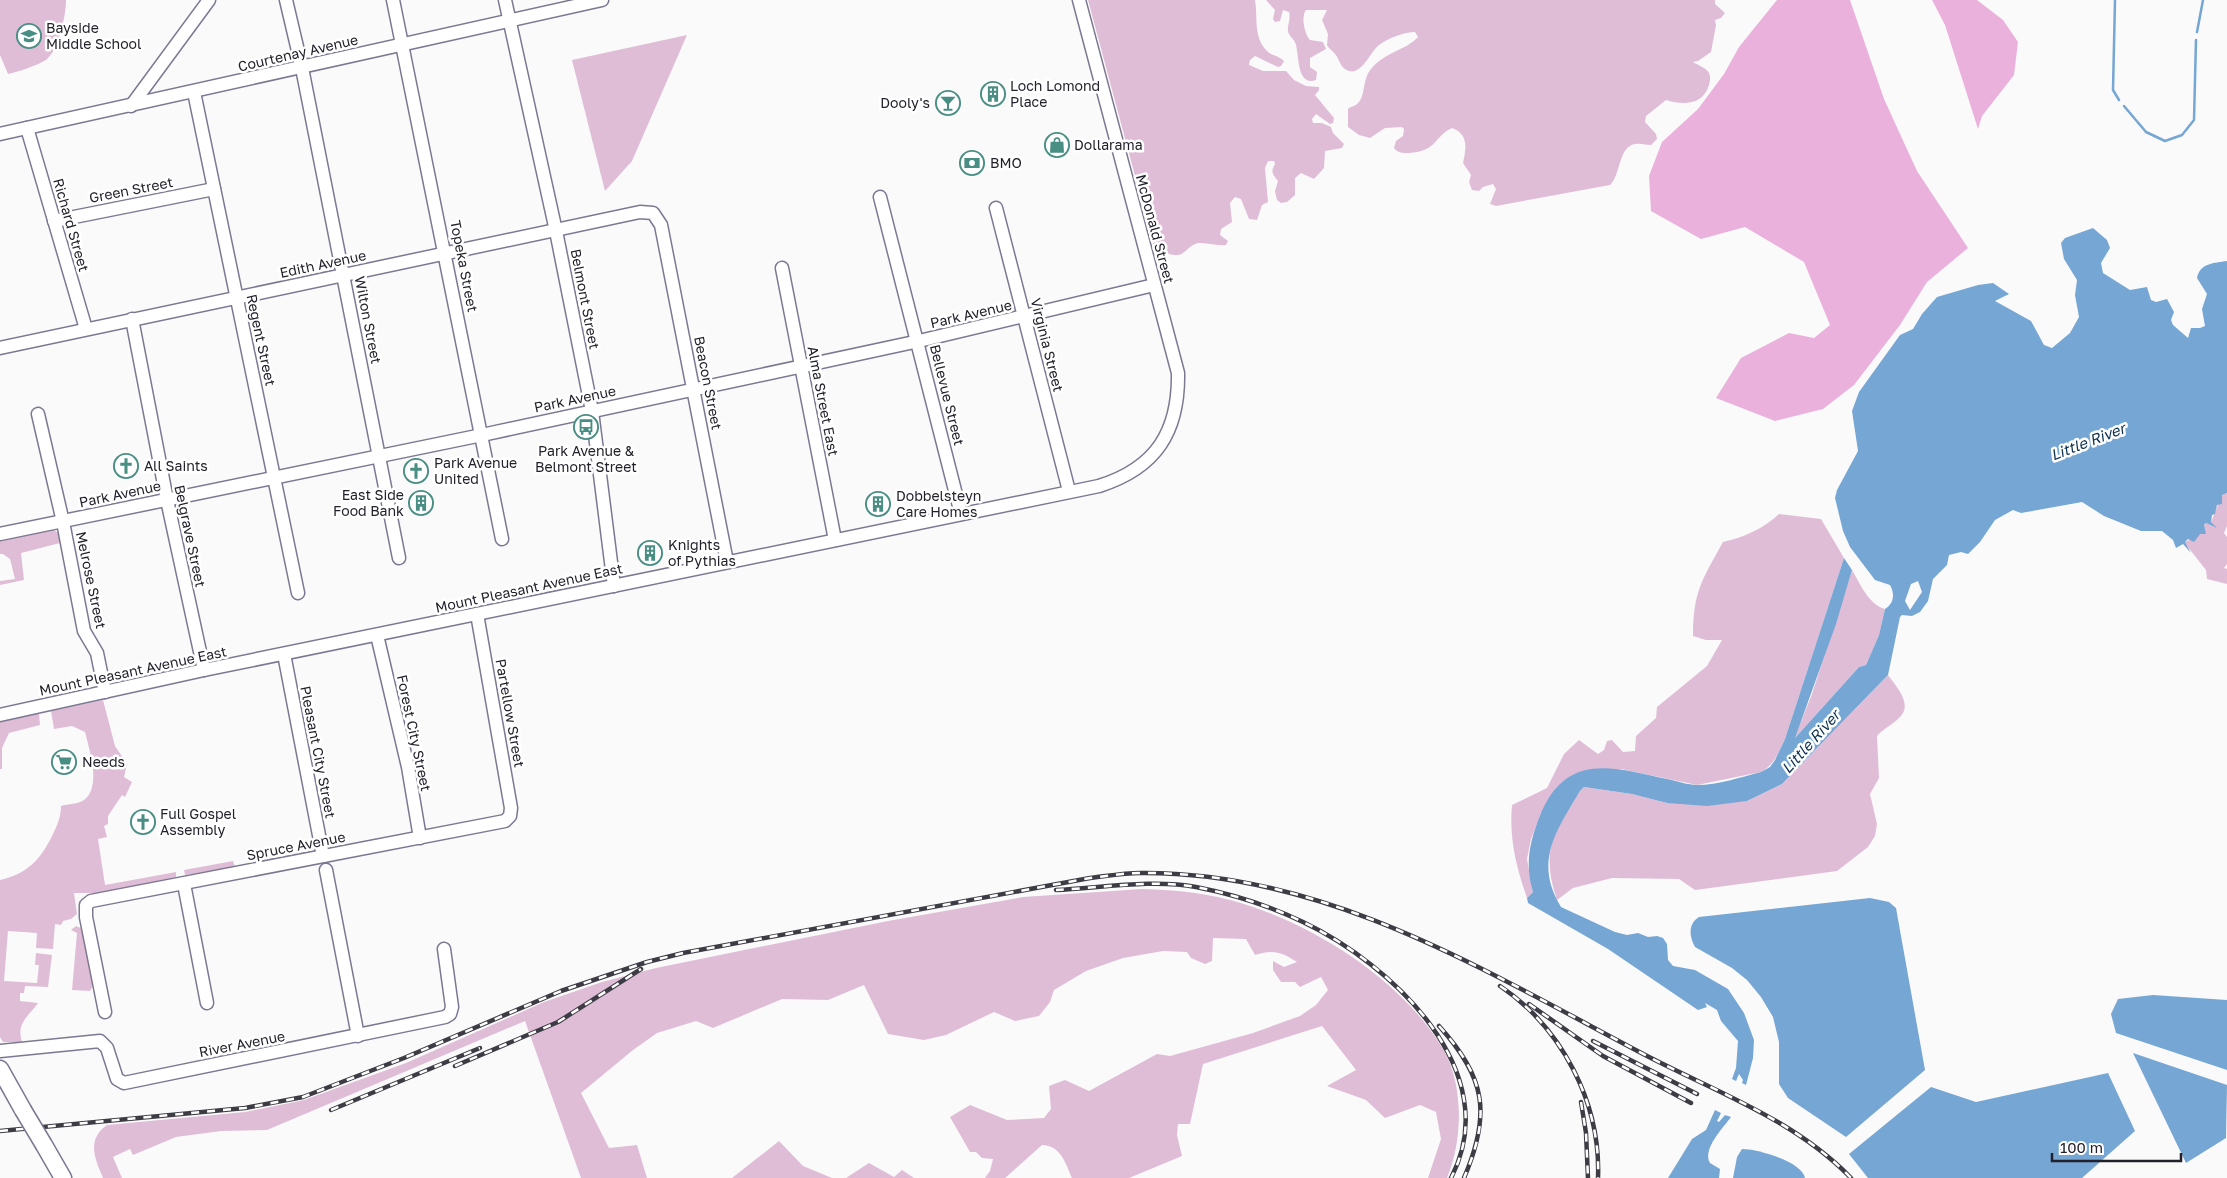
<svg xmlns="http://www.w3.org/2000/svg" width="2227" height="1178" font-family="'Golos Text',sans-serif">
<style>
.green{fill:#e0bdd7}
.forest{fill:#eab1dc}
.water{fill:#75a6d4;fill-rule:evenodd}
.lines{fill:none;stroke-linecap:round;stroke-linejoin:round}
.stream{stroke:#75a6d4;stroke-width:2.5}
.minor-casing{stroke:#7c7892;stroke-width:15}
.major-casing{stroke:#7c7892;stroke-width:19}
.minor{stroke:#fff;stroke-width:12}
.major{stroke:#fff;stroke-width:16}
.rail-casing{stroke:#3d3c45;stroke-width:4.5}
.rail{stroke:#fff;stroke-width:2.5;stroke-dasharray:8;stroke-linecap:butt}
.major-bridge-casing{stroke:#7c7892;stroke-width:19;stroke-linecap:butt}
.major-bridge{stroke:#fff;stroke-width:16}
.labels{text-anchor:middle;stroke-width:5;stroke-linejoin:round;paint-order:stroke}
.poi-label{font-size:14px;fill:#23222c;stroke:#fff;text-anchor:start}
.street-label{font-size:14px;fill:#23222c;stroke:#fff}
.water-label{font-size:15px;font-style:italic;fill:#0d3251;stroke:#fff}
</style>
<rect width="100%" height="100%" fill="#fafafa"/>
<g class="green">
<path d="M0,0h66c0,15 -7,49 -19,59 -7,6 -33,14 -39,15l-8,-19z"/>
<path d="M1088,0h167c3,17 -2,37 12,51 5,5 12,5 17,10l-3,5 -3,1 -23,-11 -5,4 -1,5 14,6h23l8,9 12,6 13,1v3l-4,5 19,23 -1,5 -3,1 -14,-10 -4,5 1,4h9l9,4 2,6 11,11 -2,4 -17,3 -1,17 -10,11 -13,-6 -6,5v17l-8,7 -6,1 -4,-3 -2,-9 3,-10c-5,-6 -8,-9 -3,-17l-1,-3h-6l-3,7 3,34 -6,3 -5,15 -8,-1 -8,-20 -6,-2 -5,6 2,19 -11,7 -1,6 8,6 -2,4c-9,1 -19,-2 -27,-2 -15,2 -13,22 -40,6l1,7 -3,2z"/>
<path d="M1266,0h449v4l10,9 -4,5 -6,2 1,5 -5,27 -13,9 -5,1c5,3 13,6 16,11 2,4 1,8 0,12 -6,21 -27,20 -43,15l-20,16 -1,6 11,12 1,5 -6,6c-5,0 -11,-2 -16,-1 -17,3 -14,31 -25,41l-114,21 -6,-2 6,-15 -3,-5 -10,3 -4,4 -7,-1 -3,-8 2,-7 -8,-12c3,-14 6,-29 -11,-35 -19,9 -14,23 -43,25 -7,0 -11,0 -15,-5l2,-7 7,-5 1,-7 -2,-2 -17,1 -15,10 -11,-3 -11,-8v-18c3,-3 7,-3 9,-5 9,-7 5,-25 14,-35 15,-18 34,-18 47,-32l-3,-5c-10,0 -27,6 -36,13 -8,6 -17,30 -30,26 -9,-3 -9,-11 -14,-17 -3,-4 -6,-5 -8,-9l1,-11 -6,-14 5,-10h-21c-5,6 -2,23 4,30l13,2 3,7 -16,9v9l7,5 -1,8c-19,7 -17,-24 -20,-35 -1,-5 -6,-8 -8,-13 -1,-7 3,-13 1,-20l-6,-2 -3,11 -5,1 -2,-3 2,-9z"/>
<path d="M687,35l-55,126 -27,30 -33,-131z"/>
<path d="M2227,493v33l-3,7 3,4v27l-3,4 3,1v15l-20,-5 -1,-9 -22,-28 11,-4 11,-15 9,4 -4,-5 11,-27z"/>
<path d="M1779,514l42,5 23,39 -59,181c-7,14 -10,25 -24,33l-64,13 -76,-16 -64,20 -16,24 -10,26 -4,20 6,33 -6,6c-11,-32 -18,-60 -15,-93l35,-17 17,-34 15,-14 19,14 6,-4 3,-9 5,-1 11,12 12,-1 1,-15 20,-18 1,-11 50,-41 15,-26h-16l-13,-4c0,-44 9,-56 30,-94 21,-5 40,-13 56,-28z"/>
<path d="M54,530l4,3 2,10 -39,10 3,27 -24,5v-4l15,-2 -5,-20 -7,-5h-3v-13z"/>
<path d="M1852,570c8,13 16,34 33,39l-6,26 -13,30 -7,2 -65,72 18,-45z"/>
<path d="M1888,675c8,11 26,30 11,43 -7,7 -15,10 -22,18l2,42 -9,16 7,30 -2,12 -7,11 -31,24 -142,19 -16,-11 -67,-1 -39,10 -16,12c-17,-52 -3,-66 23,-109l4,-4 48,7 35,9 80,-2 35,-17z"/>
<path d="M103,700l12,46 12,18 -3,13 8,5 -7,15 -3,-2 -14,21v8l-4,2 3,11 -9,2 7,46 71,-13v5l-75,16h-27l3,21 -6,5 -8,2 -2,4 -6,-1 -2,25 -17,-1 1,-15 -29,-2 -4,50 33,2 2,-18h-4l1,-12 16,2 -4,32 -23,-1 -1,7h-4v8l18,2c-10,14 -22,20 -16,39h-19l-3,-5v-157c27,-6 40,-20 52,-44 5,-10 9,-19 9,-30 7,-2 18,-2 23,-6 18,-14 5,-51 1,-68l-13,-6 -18,3 -3,-18z"/>
<path d="M39,713l1,12 -31,8 -7,15v21h-2v-47z"/>
<path d="M233,861l2,6 -50,8 -1,-5z"/>
<path d="M1142,889c35,1 68,4 102,15 73,23 159,77 199,145 21,36 20,91 4,129h-19l13,-39 -5,-27 -16,-7 -35,13 -19,-18 -39,-14 29,-16 -34,-44 -119,38 -13,60h-12l-1,11 5,21 -53,22h-57c-7,-16 -11,-32 -30,-33l-37,33h-20l5,-7 3,-12 -11,-1 -6,-6h-6l-20,-35 20,-12 37,15 37,-2 7,-9 -2,-23 16,-6 24,11 68,-37 13,2 83,-23 47,-17 16,-11 12,-15 -7,-13 -21,10 -5,-5h-14l-8,-12v-9l11,6 13,-5c-15,-10 -24,-13 -42,-7l-9,-16 -33,-1 -1,23 -7,3 -14,-6 -4,-6 -24,-1 -40,7 -37,13 -32,19 -4,12 -11,14 -24,5 -21,-9 -48,23 -22,5 -36,-6 -24,-49 -36,15 -46,-1 -69,29 -17,-7 -39,12 -24,17 -52,43 28,55 28,-3 10,33h-66l-56,-157 -258,109 -46,1 -45,6 -43,18 -3,-6 -17,8 9,21h-19c-8,-19 -17,-38 4,-53l138,-13 59,-12 102,-37 138,-61 58,-20 54,-14 232,-47 135,-24z"/>
<path d="M76,926l7,3 11,55 -4,7 -18,-1 5,-57 -6,-3z"/>
<path d="M779,1141l24,25 29,12h-100z"/>
<path d="M869,1163l25,14 8,-7 12,8h-68z"/>
</g>
<g class="forest">
<path d="M1777,0h73l34,99 33,72 51,77 -41,34 -27,43 -46,60 -31,24 -48,12 -59,-23 25,-40 48,-25 25,5 16,-13 -26,-63 -59,-35 -44,12 -50,-28 -2,-35 13,-34 36,-33 26,-35 15,-27z"/>
<path d="M1932,0h45l26,20 15,22 -4,33 -32,41 -4,13 -33,-104z"/>
</g>
<g class="water">
<path d="M2093,228l14,12 3,8 -9,15 2,10 27,17 17,-3 4,13 5,2 11,-3 7,13 -3,8 2,5 15,13 3,-10h9l5,-2 -3,-17 5,-15 -10,-16c3,-15 17,-15 30,-17v232l-5,2v9l-5,1 -2,9 -3,1 -1,7 6,6 -11,-5 -2,2 2,9h-6l-6,8 -6,-3 -3,3 6,11 -8,-9 -7,4 -3,-8 -11,-9h-21l-37,-15 -22,-14 -61,11 -8,-3 -18,10 -15,22 -12,12 -7,-2 -12,3 -2,10 -14,14 -5,22 -8,11 -8,4 -10,-1 -2,2 -12,58 -106,109 -35,17 -40,5 -40,-3 -35,-9 -48,-7 -4,4c-23,39 -47,70 -19,116l54,25 12,3 11,-2 10,4 9,-1 6,2 4,6 1,16 5,6 22,4 33,19 16,24 10,27 -1,18 -7,27 -4,-2 1,-3 -4,-6 -3,7 -4,-2 4,-11 2,-27 -17,-20 -4,-11 -12,-7 2,4 -9,3 -90,-61 -80,-46 -1,-5 6,-6c-8,-27 -4,-48 6,-74 26,-67 73,-51 128,-39 10,2 21,6 30,6 21,0 44,-8 64,-13l9,-5 5,-7 10,-21 59,-181 8,12 -16,54 -41,114 64,-71 7,-2 13,-30 6,-26c9,-6 10,-15 5,-24l-15,-5 -25,-33 -7,-16 -8,-33 2,-8 21,-39 -6,-40 7,-19 41,-57 13,-6 9,-15 15,-17 41,-12 15,-2 16,11 -14,7 36,20 13,24 8,3 18,-15 9,-16 -4,-22 2,-15 -13,-21 -3,-16 4,-5zM1918,581l4,11 -12,18 -5,-9 6,-17z"/>
<path d="M1870,898l19,4 7,6 29,162 -79,67 -58,-39 -9,-14v-42l-6,-25 -12,-20 -14,-17 -15,-12 -37,-21c-6,-11 -7,-23 4,-30z"/>
<path d="M2153,995l74,5v70l-111,-37 -5,-19 7,-15z"/>
<path d="M2133,1053l94,32 -1,53 -40,25z"/>
<path d="M2108,1073l27,58 -53,47h-214l-19,-24 82,-67 45,15z"/>
<path d="M1715,1110l6,3 -4,8 2,1 6,-7 6,2c-8,11 -29,32 -21,46l10,6 -1,9h-51l24,-39 14,-9z"/>
<path d="M1742,1149c15,0 60,12 63,29h-72l4,-21z"/>
</g>
<g class="lines">
<g class="stream">
<path d="M2115,0l-2,90 6,10"/>
<path d="M2197,32l6,-32"/>
<path d="M2124,106l22,26 19,9 17,-6 12,-15 2,-80"/>
</g>
<defs>
<g id="minor">
<path d="M286,0l16,68 97,490"/>
<path d="M393,0l109,539"/>
<path d="M505,0l51,231 36,180 22,175"/>
<path d="M194,92l104,501"/>
<path d="M131,106l78,-106"/>
<path d="M27,128l59,201"/>
<path d="M0,134l602,-134"/>
<path d="M880,197l81,317"/>
<path d="M996,208l73,283"/>
<path d="M54,221l160,-32"/>
<path d="M782,268l53,272"/>
<path d="M132,319l35,181 37,170"/>
<path d="M0,348l640,-136 13,1 8,12 66,337"/>
<path d="M38,414l25,108 21,109 13,22 8,39"/>
<path d="M0,534l482,-99 437,-94 235,-56"/>
<path d="M377,635l31,132 12,71"/>
<path d="M284,654l39,202"/>
<path d="M0,715l204,-45 895,-184c57,-18 80,-54 79,-113l-99,-373"/>
<path d="M326,870l32,166"/>
<path d="M184,884l23,119"/>
<path d="M105,1012l-19,-95v-12l5,-4 414,-80 5,-5 1,-8 -34,-194"/>
<path d="M0,1051l100,-10 7,7 10,31 7,4 321,-66 5,-3 2,-7 -8,-58"/>
</g>
<g id="major">
<path d="M0,1069l23,41"/>
<path d="M44,1145l19,33"/>
</g>
</defs>
<use href="#minor" class="minor-casing"/>
<use href="#major" class="major-casing"/>
<use href="#minor" class="minor"/>
<use href="#major" class="major"/>
<defs>
<g id="rail">
<path d="M1056,890c44,-2 97,-11 140,-3 36,7 74,19 107,35 88,42 204,149 148,256"/>
<path d="M1500,986c62,42 101,117 98,192"/>
<path d="M1529,1004l74,52 88,47"/>
<path d="M1439,1026c46,51 53,87 25,152"/>
<path d="M1593,1041l104,53"/>
<path d="M455,1066l103,-44 83,-53"/>
<path d="M1581,1102l5,31 2,45"/>
<path d="M331,1110l149,-62"/>
<path d="M0,1131l245,-23 58,-11 101,-39 157,-67 86,-29 36,-9 407,-75c17,-2 34,-5 50,-5 188,-2 350,101 511,185 68,35 145,63 200,120"/>
</g>
</defs>
<use href="#rail" class="rail-casing"/>
<use href="#rail" class="rail"/>
<defs>
<path id="major-bridge" d="M23,1110l21,35"/>
</defs>
<use href="#major-bridge" class="major-bridge-casing"/>
<use href="#major-bridge" class="major-bridge"/>
</g>
<defs>
<symbol id="school-ring" viewBox="-11 -11 22 22"><circle r="9.5" fill="#fff" stroke="#498e83" stroke-width="1.5"/><path d="M0-5L7-2L0 1L-7-2ZM-4 1L0 2.5L4 1V4Q0 6-4 4Z" fill="#498e83"/></symbol>
<symbol id="building-ring" viewBox="-11 -11 22 22"><circle r="9.5" fill="#fff" stroke="#498e83" stroke-width="1.5"/><path d="M-4-6H4V6H1V3H-1V6H-4ZM-2.5-4.3h1.7v1.8h-1.7ZM.8-4.3h1.7v1.8H.8ZM-2.5-1h1.7V.8h-1.7ZM.8-1h1.7V.8H.8Z" fill="#498e83"/></symbol>
<symbol id="bar-ring" viewBox="-11 -11 22 22"><circle r="9.5" fill="#fff" stroke="#498e83" stroke-width="1.5"/><path d="M-6-5H6L.8 .8V4.5H3.5V6h-7V4.5H-.8V.8Z" fill="#498e83"/></symbol>
<symbol id="shop-ring" viewBox="-11 -11 22 22"><circle r="9.5" fill="#fff" stroke="#498e83" stroke-width="1.5"/><path d="M-5-2.5h2.3a2.7 3.5 0 0 1 5.4 0H5L5.5 6h-11ZM-1.5-2.5h3a1.5 2.3 0 0 0-3 0Z" fill="#498e83"/></symbol>
<symbol id="bank-ring" viewBox="-11 -11 22 22"><circle r="9.5" fill="#fff" stroke="#498e83" stroke-width="1.5"/><path d="M-6-4H6V4H-6ZM0-2.3a2.3 2.3 0 1 0 0 4.6a2.3 2.3 0 1 0 0-4.6Z" fill="#498e83"/></symbol>
<symbol id="bus-ring" viewBox="-11 -11 22 22"><circle r="9.5" fill="#fff" stroke="#498e83" stroke-width="1.5"/><path d="M-5-6H5V4H4V6H2V4H-2V6H-4V4H-5ZM-3.5-4V0h7V-4ZM-3.5 1.2v1.5H-2V1.2ZM2 1.2v1.5H3.5V1.2Z" fill="#498e83"/></symbol>
<symbol id="church-ring" viewBox="-11 -11 22 22"><circle r="9.5" fill="#fff" stroke="#498e83" stroke-width="1.5"/><path d="M-1.2-6h2.4v3.5h3.3v2.4h-3.3V6h-2.4V-.1h-3.3v-2.4h3.3Z" fill="#498e83"/></symbol>
<symbol id="supermarket-ring" viewBox="-11 -11 22 22"><circle r="9.5" fill="#fff" stroke="#498e83" stroke-width="1.5"/><path d="M-6-5.5h2.5l.6 2H6L4.5 2H-2.5L-4.4-4H-6ZM-1.5 3.2a1.3 1.3 0 1 0 .1 0ZM3 3.2a1.3 1.3 0 1 0 .1 0Z" fill="#498e83"/></symbol>
</defs>
<g fill-rule="evenodd">
<use href="#school-ring" x="15" y="22" width="28" height="28"/>
<use href="#building-ring" x="979" y="80" width="28" height="28"/>
<use href="#bar-ring" x="934" y="89" width="28" height="28"/>
<use href="#shop-ring" x="1043" y="131" width="28" height="28"/>
<use href="#bank-ring" x="958" y="149" width="28" height="28"/>
<use href="#bus-ring" x="572" y="413" width="28" height="28"/>
<use href="#church-ring" x="112" y="452" width="28" height="28"/>
<use href="#church-ring" x="402" y="457" width="28" height="28"/>
<use href="#building-ring" x="407" y="489" width="28" height="28"/>
<use href="#building-ring" x="864" y="490" width="28" height="28"/>
<use href="#building-ring" x="636" y="539" width="28" height="28"/>
<use href="#supermarket-ring" x="50" y="748" width="28" height="28"/>
<use href="#church-ring" x="129" y="808" width="28" height="28"/>
</g>
<g class="labels">
<g class="poi-label">
<text x="46" y="33">Bayside<tspan x="46" dy="16">Middle School</tspan></text>
<text x="1010" y="91">Loch Lomond<tspan x="1010" dy="16">Place</tspan></text>
<text x="930" y="108" text-anchor="end">Dooly's</text>
<text x="1074" y="150">Dollarama</text>
<text x="990" y="168">BMO</text>
<text x="586" y="456" text-anchor="middle">Park Avenue &amp;<tspan x="586" dy="16">Belmont Street</tspan></text>
<text x="434" y="468">Park Avenue<tspan x="434" dy="16">United</tspan></text>
<text x="144" y="471">All Saints</text>
<text x="404" y="500" text-anchor="end">East Side<tspan x="404" dy="16">Food Bank</tspan></text>
<text x="896" y="501">Dobbelsteyn<tspan x="896" dy="16">Care Homes</tspan></text>
<text x="668" y="550">Knights<tspan x="668" dy="16">of Pythias</tspan></text>
<text x="82" y="767">Needs</text>
<text x="160" y="819">Full Gospel<tspan x="160" dy="16">Assembly</tspan></text>
</g>
<g class="street-label">
<text transform="translate(298 53) rotate(-13)" y="5">Courtenay Avenue</text>
<text transform="translate(131 190) rotate(-11)" y="5">Green Street</text>
<text transform="translate(71 225) rotate(74)" y="5">Richard Street</text>
<text transform="translate(1155 229) rotate(75)" y="5">McDonald Street</text>
<text transform="translate(323 264) rotate(-12)" y="5">Edith Avenue</text>
<text transform="translate(464 266) rotate(79)" y="5">Topeka Street</text>
<text transform="translate(585 299) rotate(79)" y="5">Belmont Street</text>
<text transform="translate(971 314) rotate(-13)" y="5">Park Avenue</text>
<text transform="translate(368 320) rotate(79)" y="5">Wilton Street</text>
<text transform="translate(261 340) rotate(78)" y="5">Regent Street</text>
<text transform="translate(1047 345) rotate(76)" y="5">Virginia Street</text>
<text transform="translate(708 383) rotate(79)" y="5">Beacon Street</text>
<text transform="translate(947 395) rotate(76)" y="5">Bellevue Street</text>
<text transform="translate(575 399) rotate(-12)" y="5">Park Avenue</text>
<text transform="translate(823 401) rotate(79)" y="5">Alma Street East</text>
<text transform="translate(120 494) rotate(-12)" y="5">Park Avenue</text>
<text transform="translate(190 536) rotate(78)" y="5">Belgrave Street</text>
<text transform="translate(91 580) rotate(78)" y="5">Melrose Street</text>
<text transform="translate(529 588) rotate(-12)" y="5">Mount Pleasant Avenue East</text>
<text transform="translate(133 671) rotate(-12)" y="5">Mount Pleasant Avenue East</text>
<text transform="translate(510 713) rotate(80)" y="5">Partellow Street</text>
<text transform="translate(414 733) rotate(78)" y="5">Forest City Street</text>
<text transform="translate(318 752) rotate(79)" y="5">Pleasant City Street</text>
<text transform="translate(296 846) rotate(-11)" y="5">Spruce Avenue</text>
<text transform="translate(242 1044) rotate(-11)" y="5">River Avenue</text>
</g>
<g class="water-label">
<text transform="translate(2088 442) rotate(-21)" y="5">Little River</text>
<text transform="translate(1811 742) rotate(-48)" y="5">Little River</text>
</g>
</g>
<path d="M2052 1153v8h129v-8" fill="none" stroke="#23222c" stroke-width="2.5"/>
<text x="2060" y="1153" font-size="15" fill="#23222c" stroke="#ffffff" stroke-width="4" paint-order="stroke">100 m</text>
</svg>
